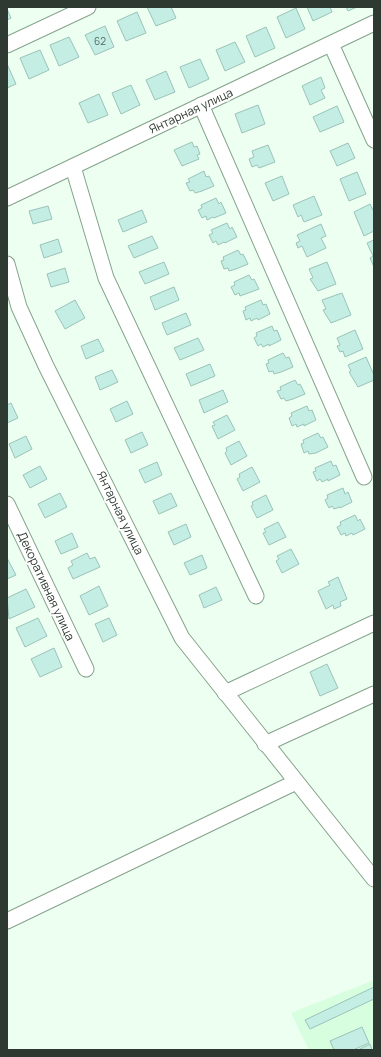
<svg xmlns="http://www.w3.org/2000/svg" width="381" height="1057" font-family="Manrope,sans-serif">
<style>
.built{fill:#d8fee0}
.building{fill:#c4eee3;stroke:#9bc3b9}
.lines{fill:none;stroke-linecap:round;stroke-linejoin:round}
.minor-casing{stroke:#86a38c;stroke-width:17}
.minor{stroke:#fff;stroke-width:15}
.labels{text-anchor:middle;stroke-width:4;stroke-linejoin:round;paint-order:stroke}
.number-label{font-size:10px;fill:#54675e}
.street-label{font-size:12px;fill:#2e3a31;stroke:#fff}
</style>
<rect width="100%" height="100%" fill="#ecfff0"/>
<path class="built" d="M374,980v70h-65l-18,-37z"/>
<g class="building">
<path d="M147,7h24l5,11 -20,8z"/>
<path d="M307,7h23l2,5 -19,9z"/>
<path d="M346,7h11l-9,4z"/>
<path d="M296,8l9,21 -19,9 -9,-21z"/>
<path d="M7,9l4,9 -4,2z"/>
<path d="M137,12l9,21 -20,8 -9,-20z"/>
<path d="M105,26l9,21 -19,8 -10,-20z"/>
<path d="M266,27l9,21 -20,9 -9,-21z"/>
<path d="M69,37l10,20 -20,9 -9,-21z"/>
<path d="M235,42l10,20 -20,9 -9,-21z"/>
<path d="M40,50l9,20 -20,9 -9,-21z"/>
<path d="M200,59l9,20 -20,9 -9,-21z"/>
<path d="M7,64l9,20 -9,4z"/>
<path d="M166,71l9,21 -20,8 -9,-20z"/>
<path d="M321,77l4,11 -4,2 4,8 -15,7 -8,-19z"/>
<path d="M131,85l9,20 -19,9 -9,-21z"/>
<path d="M99,94l9,21 -20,8 -9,-20z"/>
<path d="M258,105l7,19 -23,9 -7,-19z"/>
<path d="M337,106l7,16 -24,10 -7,-15z"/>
<path d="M192,142l2,5 3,-1 3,8 -3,1 2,4 -17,7 -8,-16z"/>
<path d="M348,143l7,15 -18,8 -7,-15z"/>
<path d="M268,145l7,17 -16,6 -2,-3 -5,2 -3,-8 5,-2 -2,-6z"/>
<path d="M204,171l2,6 3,-1 5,10 -12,5 -7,2 -2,-3 -3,1 -4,-8 4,-1 -2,-3z"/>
<path d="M357,172l9,22 -17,7 -9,-22z"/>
<path d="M282,176l7,18 -16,7 -8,-18z"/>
<path d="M314,196l8,19 -18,7 -3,-7 -3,2 -5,-12z"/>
<path d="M216,198l3,6 2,-2 5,11 -12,5 -1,-1 -6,3 -1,-4 -4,2 -4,-8 4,-2 -1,-3z"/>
<path d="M370,204l4,8v19l-10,5 -10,-24z"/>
<path d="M48,206l4,13 -19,5 -4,-13z"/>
<path d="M142,210l5,12 -24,10 -5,-12z"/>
<path d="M227,223l3,6 2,-2 5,10 -12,6 -1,-1 -6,3 -2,-4 -3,2 -4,-8 4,-2 -2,-3z"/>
<path d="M321,224l5,12 -5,2 5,10 -19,9 -5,-11 -4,2 -2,-5 4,-2 -3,-6z"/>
<path d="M152,236l6,12 -24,10 -6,-12z"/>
<path d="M58,239l4,13 -18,6 -4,-13z"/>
<path d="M374,240v27l-4,-9 3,-2 -6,-13z"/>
<path d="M238,250l3,5 2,-1 5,10 -12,5 -7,2 -1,-3 -4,1 -3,-8 3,-1 -1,-3z"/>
<path d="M164,262l5,12 -24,10 -6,-12z"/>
<path d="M327,262l9,22 -18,7 -8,-12 3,-1 -4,-9z"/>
<path d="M65,268l4,14 -18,5 -4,-13z"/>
<path d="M249,275l3,5 2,-1 5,10 -19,7 -1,-3 -4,2 -4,-8 4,-2 -1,-3z"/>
<path d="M174,287l5,13 -24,10 -5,-13z"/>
<path d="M342,293l9,22 -20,8 -8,-13 3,-1 -4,-9z"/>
<path d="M75,300l10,18 -20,11 -10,-18z"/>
<path d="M261,300l2,5 3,-1 4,10 -12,6 -1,-2 -6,3 -1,-3 -4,2 -3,-9 3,-1 -1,-3z"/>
<path d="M186,313l5,12 -24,10 -5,-12z"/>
<path d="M272,326l2,5 3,-1 4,10 -12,6v-2l-6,3 -2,-3 -3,2 -4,-8 3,-2 -1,-3z"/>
<path d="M355,330l8,19 -18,8 -2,-6 -3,1 -3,-6 3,-1 -3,-7z"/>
<path d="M198,338l6,12 -24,10 -6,-12z"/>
<path d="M98,339l6,12 -18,8 -5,-13z"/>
<path d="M283,353l3,5 3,-1 4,10 -12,5 -7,2 -1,-3 -4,1 -3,-8 3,-1 -1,-3z"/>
<path d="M366,357l8,18v5l-16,7 -9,-15 2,-1 -3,-6z"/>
<path d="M210,364l5,12 -24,10 -5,-12z"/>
<path d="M112,370l6,12 -18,8 -5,-13z"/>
<path d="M295,380l3,5 2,-1 5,10 -12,5 -7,2 -2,-3 -3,1 -4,-8 4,-1 -1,-3z"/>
<path d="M223,390l5,12 -24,11 -5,-13z"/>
<path d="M127,401l6,13 -17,8 -6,-13z"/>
<path d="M11,403l7,15 -11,5v-18z"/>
<path d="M307,406l2,5 3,-1 4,10 -12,6v-2l-7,3 -1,-3 -4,2 -3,-8 3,-2 -1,-3z"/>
<path d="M227,415l8,15 -17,9 -6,-13 3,-1 -2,-3z"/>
<path d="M142,432l6,13 -17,8 -6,-13z"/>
<path d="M318,433l3,5 2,-1 5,10 -12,6 -7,1 -1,-3 -4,2 -3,-9 3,-1 -1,-3z"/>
<path d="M26,436l6,13 -17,9 -6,-14z"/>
<path d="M239,441l8,15 -16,9 -6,-12 2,-2 -1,-3z"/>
<path d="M331,461l2,5 3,-1 4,10 -12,6v-2l-6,3 -2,-3 -3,2 -4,-9 3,-1 -1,-3z"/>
<path d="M157,462l5,13 -17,8 -6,-13z"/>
<path d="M40,466l7,13 -17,9 -7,-13z"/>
<path d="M252,467l8,15 -17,9 -6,-12 3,-2 -1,-3z"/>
<path d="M343,488l2,6 3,-2 4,10 -12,6v-1l-6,2 -2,-3 -3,2 -4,-8 3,-2 -1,-3z"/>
<path d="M60,493l7,14 -22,11 -7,-14z"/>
<path d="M171,493l6,13 -18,8 -6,-13z"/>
<path d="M266,495l7,15 -16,8 -6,-12 2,-1 -1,-3z"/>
<path d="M355,515l3,6 2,-2 5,10 -12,6 -1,-2 -6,3 -1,-3 -4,2 -4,-8 4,-2 -1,-3z"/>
<path d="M278,522l8,15 -17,8 -6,-12 3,-1 -2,-3z"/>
<path d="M186,524l5,13 -17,8 -6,-13z"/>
<path d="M72,533l6,14 -17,7 -6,-13z"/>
<path d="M291,549l8,15 -17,9 -6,-12 3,-2 -2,-3z"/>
<path d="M87,553l3,6 5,-2 5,10 -27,12 -5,-11 5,-3 -2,-4z"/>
<path d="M202,555l5,13 -17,7 -6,-12z"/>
<path d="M7,558l9,17 -9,4z"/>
<path d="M338,577l9,22 -7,3 1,4 -7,3 -1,-4 -7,4 -8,-18 12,-6 -2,-3z"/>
<path d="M99,586l9,20 -19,9 -9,-19z"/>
<path d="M216,587l6,13 -18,8 -5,-13z"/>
<path d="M26,589l9,18 -26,12 -2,-21z"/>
<path d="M38,618l9,18 -22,11 -9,-19z"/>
<path d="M109,618l8,17 -14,7 -8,-18z"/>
<path d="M54,648l8,19 -22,10 -9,-18z"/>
<path d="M327,664l11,24 -18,8 -10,-24z"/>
<path d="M374,987v12l-64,30 -5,-9z"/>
<path d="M362,1027l7,16 -16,7h-19l-4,-9z"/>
<path d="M370,1044l2,6h-14z"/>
</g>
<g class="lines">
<defs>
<g id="minor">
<path d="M331,44l43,96"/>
<path d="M7,45l81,-38"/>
<path d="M201,105l163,372"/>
<path d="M73,167l33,111 150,318"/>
<path d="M7,198l367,-175"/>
<path d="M7,264l12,43 27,59 136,272 192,241"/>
<path d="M7,504l79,165"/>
<path d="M225,693l149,-70"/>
<path d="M265,744l109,-50"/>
<path d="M7,921l289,-139"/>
</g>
</defs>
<use href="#minor" class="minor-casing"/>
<use href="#minor" class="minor"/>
</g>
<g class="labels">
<g class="number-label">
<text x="100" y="45">62</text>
</g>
<g class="street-label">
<text transform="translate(191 111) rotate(-25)" y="4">Янтарная улица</text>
<text transform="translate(120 513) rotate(64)" y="4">Янтарная улица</text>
<text transform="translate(46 586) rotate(65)" y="4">Декоративная улица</text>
</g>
</g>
<rect width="381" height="1057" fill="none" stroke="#2e3a31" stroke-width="16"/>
</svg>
